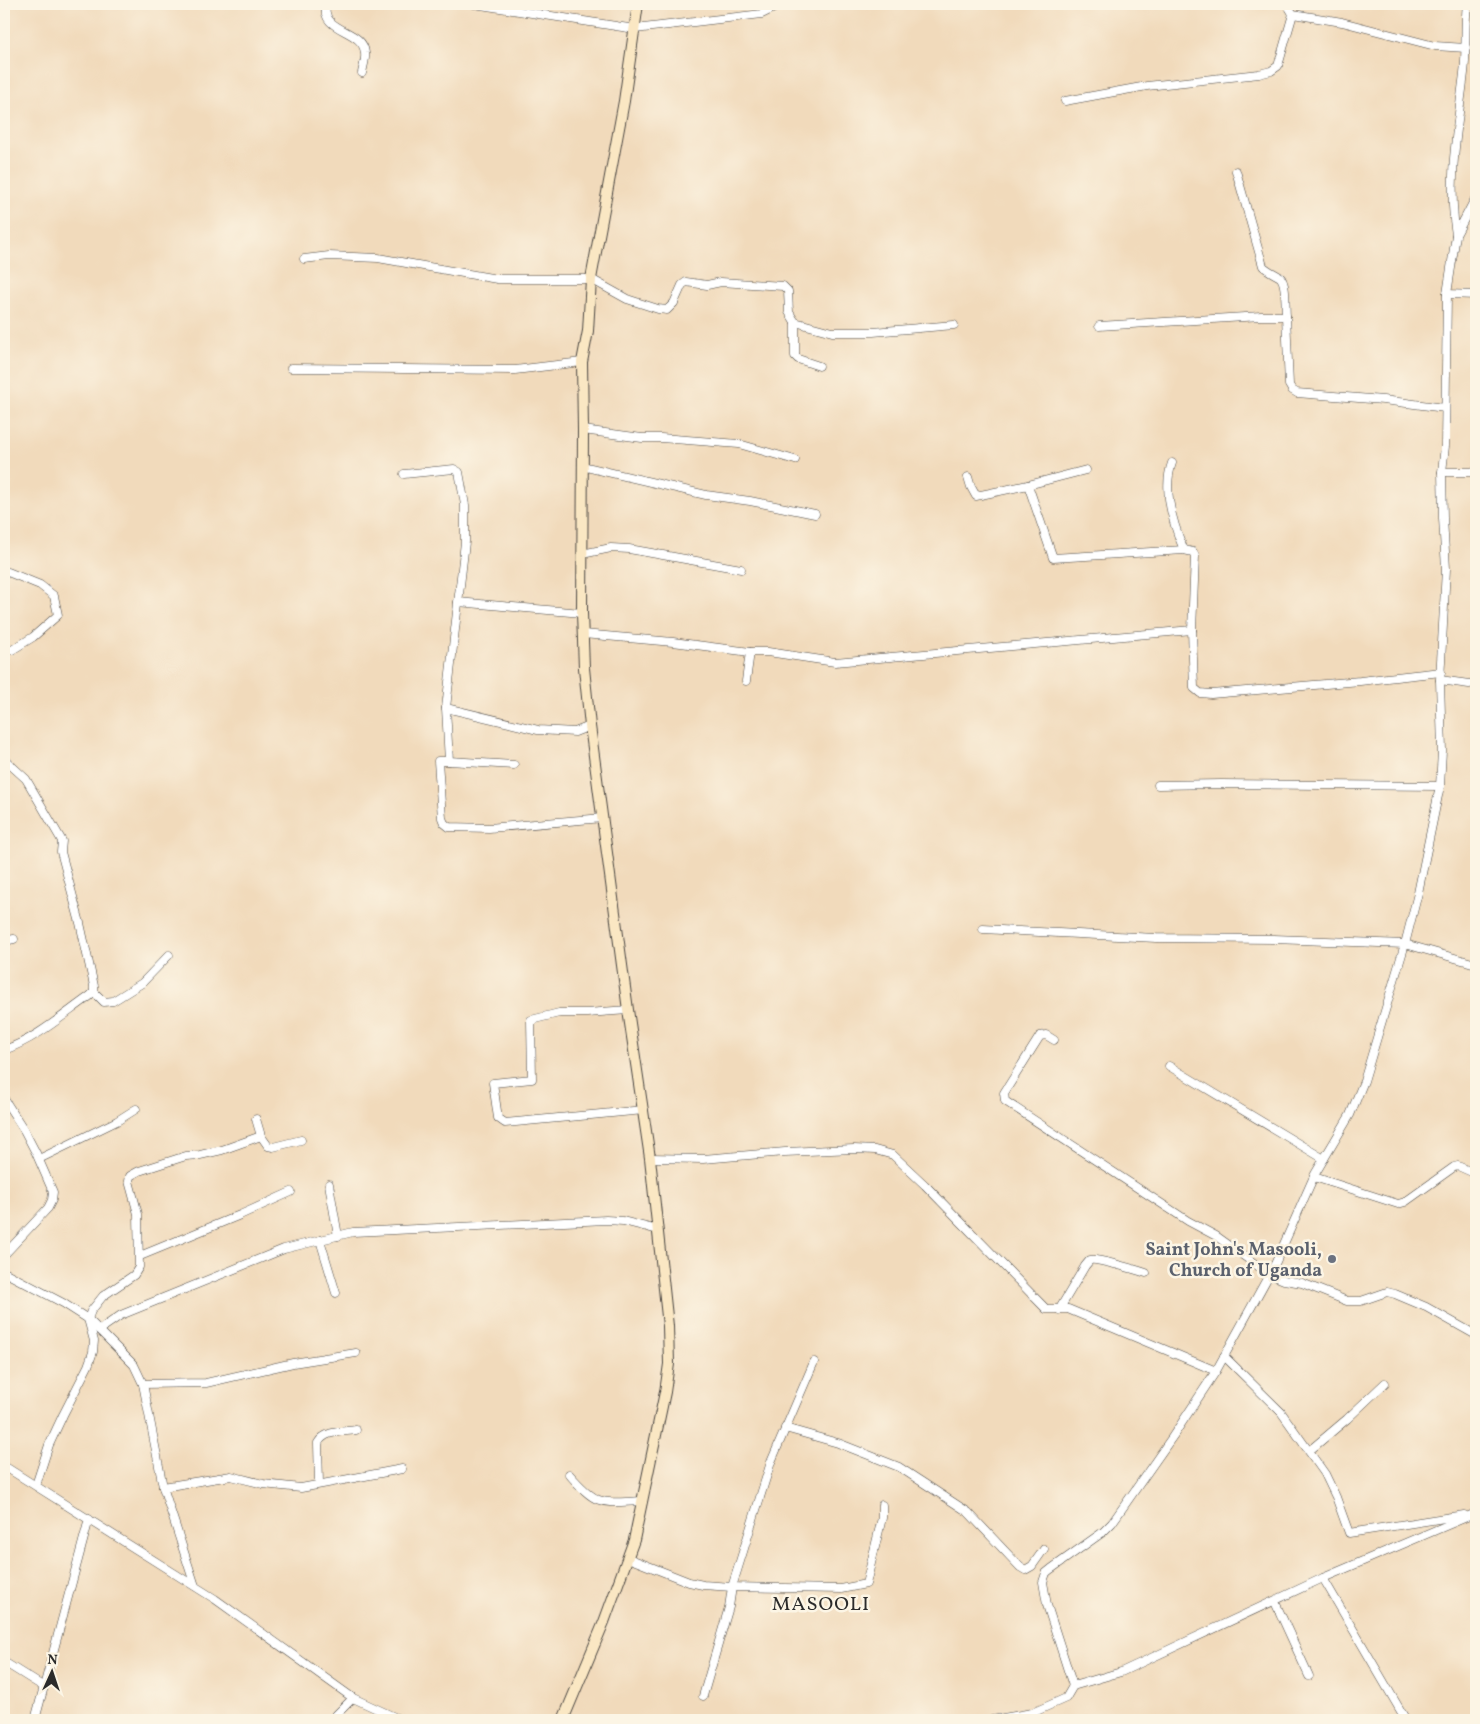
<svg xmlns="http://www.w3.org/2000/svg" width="1480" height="1724" font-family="Vollkorn,serif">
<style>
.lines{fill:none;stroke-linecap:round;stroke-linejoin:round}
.street-casing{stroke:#494541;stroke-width:9}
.secondary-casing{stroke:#494541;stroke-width:12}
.street{stroke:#fff;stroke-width:8}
.secondary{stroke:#fae7c3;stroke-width:10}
.worship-dot{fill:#6b7280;stroke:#fcf5e5;stroke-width:2}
.labels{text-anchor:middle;stroke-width:5;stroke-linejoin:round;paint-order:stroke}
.worship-label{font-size:18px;font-weight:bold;fill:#5b616d;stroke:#fcf5e5;text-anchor:end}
.quarter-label{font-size:20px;letter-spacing:1px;fill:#2b2b2b;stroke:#fcf5e5}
</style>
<rect width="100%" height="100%" fill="#fcf5e5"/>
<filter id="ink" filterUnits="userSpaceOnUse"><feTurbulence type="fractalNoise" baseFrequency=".02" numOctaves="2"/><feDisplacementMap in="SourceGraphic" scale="10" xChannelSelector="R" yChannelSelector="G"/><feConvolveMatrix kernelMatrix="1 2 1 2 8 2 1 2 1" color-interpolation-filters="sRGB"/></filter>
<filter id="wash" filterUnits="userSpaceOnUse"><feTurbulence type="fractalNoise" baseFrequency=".0096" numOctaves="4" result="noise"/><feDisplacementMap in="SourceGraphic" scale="20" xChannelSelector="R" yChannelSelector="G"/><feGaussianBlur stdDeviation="1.12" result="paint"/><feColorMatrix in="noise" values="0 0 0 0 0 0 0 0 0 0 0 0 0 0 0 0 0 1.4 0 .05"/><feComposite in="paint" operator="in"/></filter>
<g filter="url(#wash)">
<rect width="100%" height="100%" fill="#f1dabb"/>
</g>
<g filter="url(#ink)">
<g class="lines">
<defs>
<g id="street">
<path d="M326,4c-6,29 37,24 39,49 1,6 -2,14 -3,20"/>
<path d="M474,4l161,25 127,-15 20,-10"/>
<path d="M1287,4l6,10 49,8 93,24 31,2"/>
<path d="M1065,101l82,-15 112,-12 12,-3 7,-5 15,-52"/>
<path d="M1236,171l27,95c5,5 11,7 17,11 7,6 5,30 6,39"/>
<path d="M1456,235c-9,-54 2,-109 8,-162 3,-23 0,-46 3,-69"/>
<path d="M304,259l25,-3 49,2 119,21h94l36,20 31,10 9,1 7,-7 8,-18 4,-3 21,3 14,-3 62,4 5,5 1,21 6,10 37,10h41l81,-7"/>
<path d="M1447,294l29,1"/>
<path d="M795,322v34l3,3 21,7"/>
<path d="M1099,326l162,-10h25l3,69 3,5 5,3 86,7 62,8"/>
<path d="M291,368l224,2 67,-8"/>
<path d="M583,430l59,8h19l78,6 56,16"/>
<path d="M1172,463c-10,27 1,61 12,87"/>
<path d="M582,466l124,29 44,6 65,13"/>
<path d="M1442,472h34"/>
<path d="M404,474l50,-5 5,3 6,33v37l-19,166 92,22 37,2 15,-6"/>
<path d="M968,477l3,10 5,9 52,-11 58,-15"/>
<path d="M1028,485l25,73 131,-8 9,2 2,4 -3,74 2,58 6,5 11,1 149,-13 81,-9"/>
<path d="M582,554l29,-6 18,1 112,20"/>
<path d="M4,572h4l32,13 14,11 4,19 -25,22 -21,13"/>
<path d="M458,602l124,11"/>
<path d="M583,634l90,8 77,10h18l67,10 357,-32"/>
<path d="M1440,680l29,4 7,-1"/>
<path d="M746,681l4,-29"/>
<path d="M446,708l3,53 65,4"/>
<path d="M4,759l22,20 36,62 -1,11 19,71 14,63v6l-4,4c-27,19 -54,43 -86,54"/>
<path d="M449,761h-11l4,57 2,5 5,4 40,1 114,-10"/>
<path d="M1158,785l63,-1 219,2"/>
<path d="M983,929l173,9 118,1 131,5 71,20"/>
<path d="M4,941l10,-2"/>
<path d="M94,992l10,10 9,-1 29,-18 27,-28"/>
<path d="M628,1010l-41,3h-28l-28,7 1,59 -39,4 5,35 7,5 139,-13"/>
<path d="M1054,1040l-8,-5 -6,1 -36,57 1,8 183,120 28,15 53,38 15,6 18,3 45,18h14l26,-9 8,2 31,13 50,28"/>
<path d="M1169,1066l155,93"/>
<path d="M4,1099l20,31 12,23 17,39 -1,8 -4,8 -44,47"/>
<path d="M256,1119l5,17 7,10 5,1 28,-7"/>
<path d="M650,1158l53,1 82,-7 69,-3 21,1 18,5 32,30 121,124h22l148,62"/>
<path d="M39,1159l78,-38 19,-12"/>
<path d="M1314,1177l84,27 7,-2 49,-35 4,-1 18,8"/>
<path d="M329,1184l9,52"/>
<path d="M320,1240l16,53"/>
<path d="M140,1256l100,-41 51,-23"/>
<path d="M4,1272l59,31 25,16 46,46 9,19 20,103 32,99"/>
<path d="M1059,1310l26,-44 5,-6c6,-2 47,10 56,13"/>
<path d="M100,1331l5,-5 16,-11 163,-66 69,-17 253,-12 17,1 35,9"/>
<path d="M1224,1356l57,56 44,62 11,23 13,36 115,-18"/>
<path d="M143,1384l63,-1 87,-20 63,-10"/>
<path d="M785,1428l53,15 61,24 69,45 52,55 5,3 7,-4 12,-17"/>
<path d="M1309,1451l38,-32 38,-36"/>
<path d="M4,1466l211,133 138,99 48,22"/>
<path d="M569,1474c29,33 31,29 74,27"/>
<path d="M319,1484l-1,-41c7,-13 24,-11 38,-13"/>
<path d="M36,1485l13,-40 14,-30 25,-49 5,-14 1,-11 -6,-22 3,-8 12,-15 31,-21 5,-8 -1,-53 -9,-33 1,-5 9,-5 47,-15 14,-1 22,-5 39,-14"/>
<path d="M163,1487l68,-11 32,8 38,4 101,-19"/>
<path d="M628,1558l61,24 14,3 29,2 109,2 25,-5 16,-66v-13"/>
<path d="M1323,1578l83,142"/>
<path d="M1275,1602l34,74"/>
<path d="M4,1662l40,25"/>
<path d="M1073,1686l-26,-81 -4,-23 3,-9 5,-4 52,-37 9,-9 61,-87 43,-65 59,-107 40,-90 35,-59 14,-34 41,-137 13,-51 22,-107 2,-35 -2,-71 6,-111 -3,-51 -1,-46 3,-26 2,-152 9,-59 20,-38"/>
<path d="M703,1696l26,-89 3,-20 39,-125 43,-100"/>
<path d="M35,1720l54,-201"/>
<path d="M331,1720l22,-22"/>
<path d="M992,1720l40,-7 34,-15 7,-12 48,-14 202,-94 153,-65"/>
</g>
<path id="secondary" d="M563,1720l41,-98 30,-82 31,-148 4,-28 -1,-38 -18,-168 -22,-148 -38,-284 -6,-58 -2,-55 1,-183 -1,-68 6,-31 3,-52 33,-178 14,-97"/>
</defs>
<use href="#street" class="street-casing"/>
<use href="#secondary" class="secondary-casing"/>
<use href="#street" class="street"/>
<use href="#secondary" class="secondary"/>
</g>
</g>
<circle class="worship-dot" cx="1332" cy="1259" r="5"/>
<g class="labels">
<g class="worship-label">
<text x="1322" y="1255">Saint John's Masooli,<tspan x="1322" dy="21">Church of Uganda</tspan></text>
</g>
<g class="quarter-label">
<text x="821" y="1610">MASOOLI</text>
</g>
</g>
<rect width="1480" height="1724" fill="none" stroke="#fcf5e5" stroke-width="20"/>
<g transform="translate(52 1672) rotate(3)" stroke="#fcf5e5" stroke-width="4" paint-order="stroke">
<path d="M0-4L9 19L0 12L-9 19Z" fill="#2b2b2b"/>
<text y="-8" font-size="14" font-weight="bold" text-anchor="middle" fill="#2b2b2b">N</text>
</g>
</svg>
